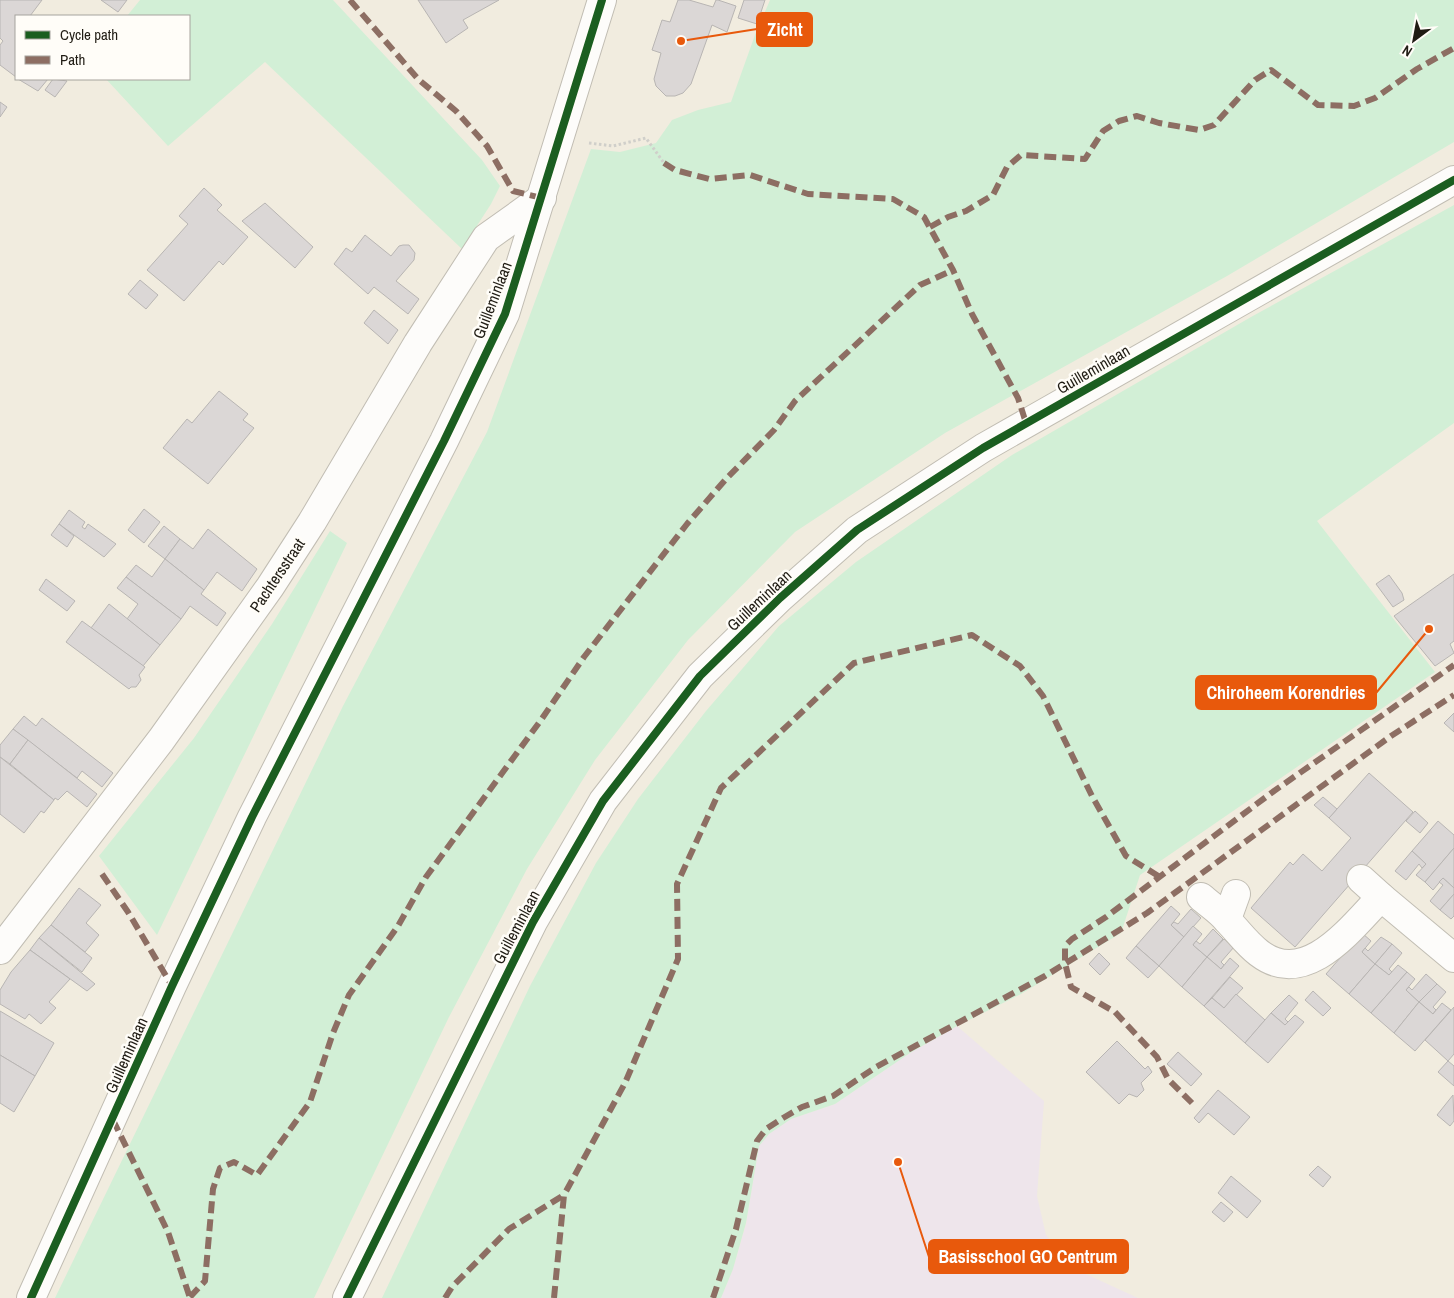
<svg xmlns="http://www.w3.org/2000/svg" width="1454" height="1298" font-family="'Archivo Narrow',sans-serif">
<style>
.education{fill:#eee5eb}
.green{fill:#d2efd6}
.building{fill:#dbd7d6;stroke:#b8b5b3}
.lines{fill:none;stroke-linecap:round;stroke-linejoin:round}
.street-casing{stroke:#c1bdb3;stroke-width:30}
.secondary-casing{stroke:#c1bdb3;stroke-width:30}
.path{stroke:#d0cfca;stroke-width:3;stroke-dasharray:2.5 2.5;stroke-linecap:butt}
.street{stroke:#fdfcfa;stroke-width:28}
.secondary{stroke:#fdfcfa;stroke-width:28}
.quiet{stroke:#8d6e63;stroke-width:6;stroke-dasharray:12 6;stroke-linecap:butt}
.cycleway-casing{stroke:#fffdf8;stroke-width:11}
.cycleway{stroke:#1b5e20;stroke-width:8}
.labels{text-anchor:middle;stroke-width:5;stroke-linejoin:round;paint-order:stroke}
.street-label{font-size:16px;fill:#201c14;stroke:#fffdf8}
.leader{fill:none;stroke:#e8590c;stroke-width:2}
.callout-dot{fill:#e8590c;stroke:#fffdf8;stroke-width:2}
.callout{fill:#e8590c;stroke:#e8590c;stroke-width:2}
.callout-label{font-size:18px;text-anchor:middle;font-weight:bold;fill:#fff}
</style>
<rect width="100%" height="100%" fill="#f1ecdf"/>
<path class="education" d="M957,1026l87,75 -7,95 9,39 31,35 61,28h-417l12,-29 13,-45 13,-78 10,-12 22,-15 44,-15 75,-51z"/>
<g class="green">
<path d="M140,0h193l149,160 18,26 -9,18 -29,45 -197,-187 -97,84 -62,-67h83v-63h-62z"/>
<path d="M770,0h684v142l-227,134 -282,157 -150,99 -107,108 -93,120 -68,109 -78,148 -135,281h-259l288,-592 144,-274 104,-283 29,3 36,-9 16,-23 26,-10 33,-8 24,-67z"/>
<path d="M1454,205v218l-137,98 118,151 -295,203 -19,58 -100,61 -64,32 -47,27 -75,51 -44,15 -22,15 -10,12 -13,77 -13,46 -12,29h-339l148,-312 66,-123 42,-64 68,-88 73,-85 77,-64 156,-107 239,-138z"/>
<path d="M330,531l17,12 -190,392 -58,-79 95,-118 78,-114z"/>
</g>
<g class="building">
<path d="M0,0h42l-12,16h-14v61l-16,-12v-20l3,-4 -3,-3z"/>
<path d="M101,0h26l-9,12z"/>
<path d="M418,0h81l-36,20 5,8 -22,15z"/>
<path d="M678,0h11l24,7 3,-7h2l18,6 -9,26 -15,-7 -21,59 -8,9 -8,3h-9l-10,-10 -2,-7 7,-26 -9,-3 10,-30 8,2z"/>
<path d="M744,0h21l-8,24 -19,-6z"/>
<path d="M18,79h30l-10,12z"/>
<path d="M53,79l14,2 -12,16 -10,-7z"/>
<path d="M0,102l7,5 -7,10z"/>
<path d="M204,188l18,17 -5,5 31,27 -25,28 -4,-4 -35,40 -37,-31 41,-46 -9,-8z"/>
<path d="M265,203l48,44 -18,21 -53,-47z"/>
<path d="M365,235l26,21 8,-10 4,-1h6l6,8 -1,7 -18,21 23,18 -11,15 -34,-27 -6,7 -34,-30 12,-16 6,4z"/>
<path d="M140,280l18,15 -12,14 -18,-15z"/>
<path d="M374,310l24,20 -10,14 -24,-21z"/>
<path d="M219,391l29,23 -5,6 11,8 -46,56 -45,-36 24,-29 5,4z"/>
<path d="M144,509l16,13 -16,21 -16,-13z"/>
<path d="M69,510l16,12 -3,5 3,2 3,-5 28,20 -12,13 -45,-33z"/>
<path d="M59,524l15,12 -7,11 -16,-12z"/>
<path d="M164,526l16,13 -15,20 -17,-13z"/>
<path d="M208,529l49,40 -15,22 -25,-19 -13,18 -39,-31 15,-20 13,10z"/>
<path d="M165,559l39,31 -3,4 25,19 -9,13 -27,-20 -9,13 -55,-42 10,-12 16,12z"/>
<path d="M1454,574v67l-4,3 4,9 -19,13 -41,-50z"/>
<path d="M1389,575l13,18 2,7 -11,7 -17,-23z"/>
<path d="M126,577l55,42 -21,26 -33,-26 11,-15 -21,-16z"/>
<path d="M46,579l29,22 -8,10 -28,-21z"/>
<path d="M109,604l51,41 -17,21 -52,-38z"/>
<path d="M82,621l63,46 -6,8 2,5 -5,7h-5l-2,2 -63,-47z"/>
<path d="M1454,713v19l-10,-9z"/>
<path d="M24,716l12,10 6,-8 71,55 -11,14 -20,-16 -5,7 -64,-49z"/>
<path d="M13,729l15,11 -18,24 -10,-7v-12z"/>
<path d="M28,740l69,54 -10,13 -20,-16 -9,9 -3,-2 -1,2 -44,-36z"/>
<path d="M0,757l54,43 -10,13 -3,-2 -17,22 -24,-19z"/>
<path d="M1369,773l44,39 -118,135 -44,-39 39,-46 3,3 10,-11 19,17 29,-33 -22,-20z"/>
<path d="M1323,797l14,12 -8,9 -15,-13z"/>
<path d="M1415,811l13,12 -8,10 -14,-12z"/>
<path d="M1438,821l16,14v13l-29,34 -9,-7 10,-11 -14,-13z"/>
<path d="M1454,848v40l-11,-10 -10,12 -8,-8z"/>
<path d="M1412,851l14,13 -4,4 -3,-4 -13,16 -11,-9z"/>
<path d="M1443,878l11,10v6l-14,16 -10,-9 13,-16 -4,-3z"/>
<path d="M79,888l22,17 -15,18 13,12 -14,17 -34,-27z"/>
<path d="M1454,894v22l-3,3 -11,-9z"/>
<path d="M1171,906l9,8 -9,11 13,12 -25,29 -23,-20z"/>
<path d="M1191,909l10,9 -17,19 -13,-12 3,-3 4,2z"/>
<path d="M51,925l41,33 -10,14 -43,-34z"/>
<path d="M1193,926l9,8 -9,11 14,12 -25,30 -23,-21z"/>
<path d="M1213,929l10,10 -16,18 -14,-12 3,-4 4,3z"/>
<path d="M1362,933l9,8 -9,11 13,12 -26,30 -23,-20z"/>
<path d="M1381,937l11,7 -17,20 -13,-12 3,-4 3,3z"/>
<path d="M39,938l56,46 -8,7 -57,-41z"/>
<path d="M1224,939l10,8 -13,15 3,3 -3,4 -14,-12z"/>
<path d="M1392,944l10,9 -13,16 3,3 -3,3 -14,-11z"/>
<path d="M1136,946l23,20 -11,12 -22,-20z"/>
<path d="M30,950l40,29 -21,23 7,6 -15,16 -12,-10 -4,5 -25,-15v-14l11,-18z"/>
<path d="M1099,953l11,11 -10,11 -11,-11z"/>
<path d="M1207,957l14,12 9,-11 9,8 -35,40 -22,-19z"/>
<path d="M1375,964l14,11 9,-10 9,7 -36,41 -22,-19z"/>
<path d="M1407,972l8,7 -9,11 13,12 -25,31 -23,-20z"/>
<path d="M1426,974l11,10 -18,18 -13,-12 3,-3 3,3z"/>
<path d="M1230,977l13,11 -19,20 -12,-10z"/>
<path d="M1437,984l9,8 -13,15 3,3 -3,4 -14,-12z"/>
<path d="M1313,991l18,17 -8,8 -18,-16z"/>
<path d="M1236,994l29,26 -20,23 -41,-37 8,-8 12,10z"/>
<path d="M1289,995l9,8 -13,16 3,3 -3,3 -14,-12z"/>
<path d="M1419,1002l14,12 9,-11 9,7 -36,41 -21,-18z"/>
<path d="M1454,1007v47l-6,7 -23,-21z"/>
<path d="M0,1011l54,32 -19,33 -35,-21z"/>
<path d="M1271,1013l14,12 10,-10 9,7 -36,41 -23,-20z"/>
<path d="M1117,1041l28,28 3,-3 4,6 -11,11 3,7 -7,7 -8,-3 -10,10 -33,-32z"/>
<path d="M1178,1052l24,22 -11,12 -24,-22z"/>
<path d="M0,1055l35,21 -21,36 -14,-9z"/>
<path d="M1448,1061l6,5v20l-16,-14z"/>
<path d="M1218,1090l32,27 -16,18 -26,-22 -9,10 -5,-5z"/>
<path d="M1453,1095l1,26 -4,5 -13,-11z"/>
<path d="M1318,1166l13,11 -8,10 -14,-12z"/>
<path d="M1231,1176l30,25 -14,17 -29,-25z"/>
<path d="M1221,1202l12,10 -9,10 -12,-10z"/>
</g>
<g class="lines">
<defs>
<g id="street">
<path d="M1361,879l20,18"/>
<path d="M1201,897c9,8 19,14 26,23 11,11 19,23 32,33 47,36 92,-25 122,-56l73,61"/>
<path d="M1227,919l9,-25"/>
<path d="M0,950l161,-210 109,-153 42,-65 106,-179 68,-105 56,-40"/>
</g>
<g id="secondary">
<path d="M31,1298l141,-312 80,-169 192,-376 61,-127 97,-314"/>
<path d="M347,1298l186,-376 70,-121 97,-125 80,-78 77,-68 126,-82 471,-268"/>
</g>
</defs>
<use href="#street" class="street-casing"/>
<use href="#secondary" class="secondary-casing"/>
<path class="path" d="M589,143l24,3 33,-8 18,25"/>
<use href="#street" class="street"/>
<use href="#secondary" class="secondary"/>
<g class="quiet">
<path d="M350,0l68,79 38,32 31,35 26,45 29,7"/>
<path d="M664,163l11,7 34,9 41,-4 58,19 85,5 31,18 29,53 19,44 46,84 8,25"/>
<path d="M930,227l18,-10 18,-6 27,-16 14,-28 14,-12 64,4 18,-28 16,-10 18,-5 22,7 40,7 15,-5 41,-45 16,-10 47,35 36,1 21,-8 42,-29 37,-21"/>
<path d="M102,874l26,38 44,74"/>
<path d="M1192,1103l-24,-24 -11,-22 -42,-45 -44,-25 -6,-24v-17l7,-7 34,-22 168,-126 180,-126"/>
<path d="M113,1120l55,112 22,66"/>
<path d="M190,1297l15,-16 8,-92 7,-21 14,-6 23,13 53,-73 23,-69 16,-38 49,-69 28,-49 115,-157 43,-63 103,-133 39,-45 48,-49 21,-29 125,-116 33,-15"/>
<path d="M445,1298l7,-11 57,-58 55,-34"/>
<path d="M554,1298l10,-103 61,-112 53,-124 -1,-75 44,-96 133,-125 118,-28 48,31 23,30 49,100 34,60 34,21"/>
<path d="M713,1298l23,-69 21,-88 9,-12 17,-11 19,-11 31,-11 43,-29 169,-91 102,-63 244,-177 63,-41"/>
</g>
<defs>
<g id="cycleway">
<path d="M31,1298l141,-312 80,-169 192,-376 61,-127 97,-314"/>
<path d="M347,1298l186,-376 70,-121 97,-125 80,-78 77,-68 126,-82 471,-268"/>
</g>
</defs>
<use href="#cycleway" class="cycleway-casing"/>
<use href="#cycleway" class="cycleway"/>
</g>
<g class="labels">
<g class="street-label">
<text transform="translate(492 300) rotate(-69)" y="6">Guilleminlaan</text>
<text transform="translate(1093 369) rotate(-30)" y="6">Guilleminlaan</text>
<text transform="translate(277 575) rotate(-56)" y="6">Pachtersstraat</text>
<text transform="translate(759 600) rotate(-43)" y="6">Guilleminlaan</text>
<text transform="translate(516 927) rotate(-62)" y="6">Guilleminlaan</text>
<text transform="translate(126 1055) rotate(-66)" y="6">Guilleminlaan</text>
</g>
</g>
<path class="leader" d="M681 41L757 29M1429 629L1376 693M898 1162L929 1257"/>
<g class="callout-dot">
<circle cx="681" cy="41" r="5"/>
<circle cx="1429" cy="629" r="5"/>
<circle cx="898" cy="1162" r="5"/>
</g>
<g class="callout">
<rect x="757" y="13" width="55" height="33" rx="5"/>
<rect x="1196" y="676" width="180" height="33" rx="5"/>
<rect x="929" y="1240" width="199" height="33" rx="5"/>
</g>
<g class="callout-label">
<text x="785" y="36">Zicht</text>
<text x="1286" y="699">Chiroheem Korendries</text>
<text x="1028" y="1263">Basisschool GO Centrum</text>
</g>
<rect x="15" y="15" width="175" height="65" fill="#fffdf8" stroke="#a6a39d"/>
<rect x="25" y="31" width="25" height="8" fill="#1b5e20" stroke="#a6a39d"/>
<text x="60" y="40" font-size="15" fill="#201c14">Cycle path</text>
<rect x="25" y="56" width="25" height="8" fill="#8d6e63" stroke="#a6a39d"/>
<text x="60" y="65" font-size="15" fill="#201c14">Path</text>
<g transform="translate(1414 40) rotate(212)" stroke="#fffdf8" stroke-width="4" paint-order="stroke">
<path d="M0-4L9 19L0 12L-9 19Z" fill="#201c14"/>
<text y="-8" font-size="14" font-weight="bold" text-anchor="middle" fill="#201c14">N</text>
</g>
</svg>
